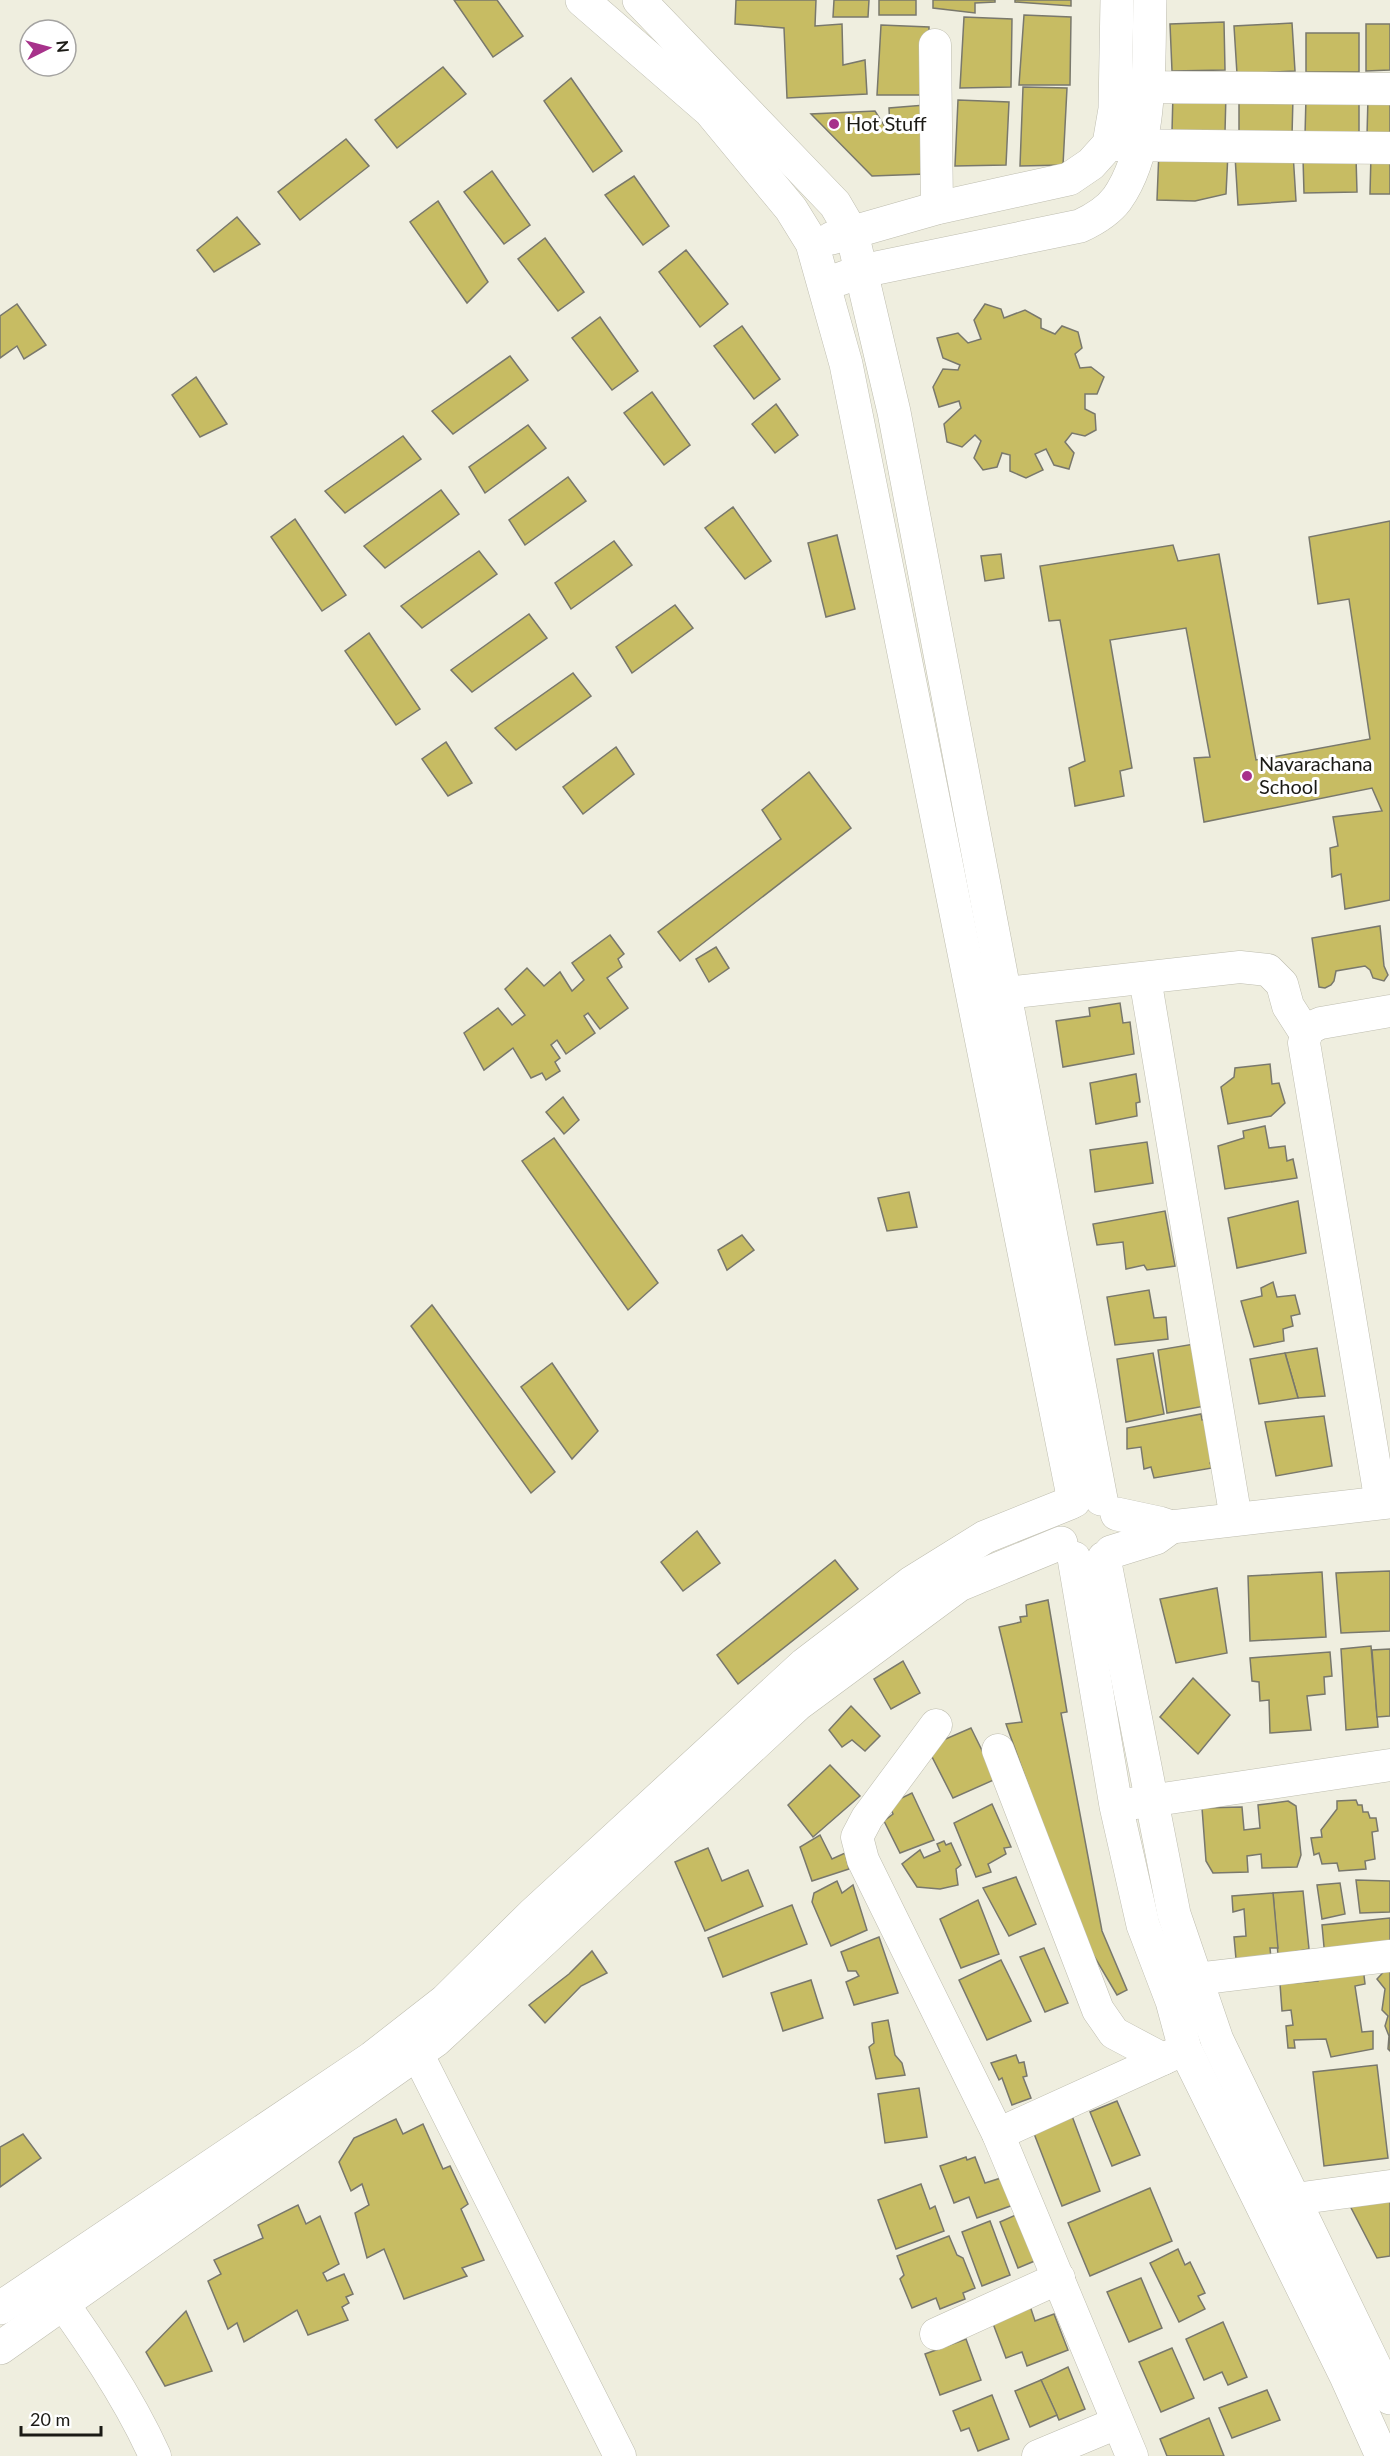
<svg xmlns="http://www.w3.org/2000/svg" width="1390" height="2456" font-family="Lato,sans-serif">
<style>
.building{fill:#c7bc63;stroke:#79786c;stroke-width:1.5}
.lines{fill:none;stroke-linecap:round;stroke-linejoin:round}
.street-casing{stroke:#bebdaf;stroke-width:33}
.secondary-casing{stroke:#bebdaf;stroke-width:34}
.street{stroke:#fff;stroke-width:32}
.secondary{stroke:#fff;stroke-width:33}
.poi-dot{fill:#a7328b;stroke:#fff;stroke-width:2}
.labels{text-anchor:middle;stroke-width:6;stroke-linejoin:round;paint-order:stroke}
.poi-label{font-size:20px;fill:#1b1a15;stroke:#fff;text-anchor:start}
</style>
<rect width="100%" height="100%" fill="#efeedf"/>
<g class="building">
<path d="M454,0h43l26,36 -30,21z"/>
<path d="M736,0h80l-1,26 27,-2 1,41 22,-5 2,34 -80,4 -3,-70 -49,-4z"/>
<path d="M834,0h35l-1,17h-35z"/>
<rect x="879" y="0" width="37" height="15"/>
<path d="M933,0h62v2l-20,1v10l-42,-5z"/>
<path d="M1015,0h56v6l-56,-4z"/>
<path d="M1024,15l47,2 -1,68h-51z"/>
<path d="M964,17l48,2 -1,68 -51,1z"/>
<path d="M1224,22l1,48 -53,1 -2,-47z"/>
<path d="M1292,23l3,48 -58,3 -3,-48z"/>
<path d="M1366,24h24v46l-24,1z"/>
<path d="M881,25l48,2 -1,68h-51z"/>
<rect x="1306" y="33" width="53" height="39"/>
<path d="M443,67l23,27 -69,54 -22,-28z"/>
<path d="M571,78l51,73 -29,21 -49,-71z"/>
<path d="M1023,87l44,1 -4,77 -43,1z"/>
<path d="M1173,93h53l-1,39h-53z"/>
<path d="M1239,97h54l-1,39h-53z"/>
<path d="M1306,97h53v39h-54z"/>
<path d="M1368,97h22v39h-23z"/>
<path d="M958,100l51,2 -3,63 -51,1z"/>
<path d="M925,105l1,69 -54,2 -61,-62 64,-3 12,19 3,1 -1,-23z"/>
<path d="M346,139l23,27 -69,54 -22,-28z"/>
<path d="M1159,150l69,3 -2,41 -31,7 -38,-1z"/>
<path d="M1293,153l3,48 -58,4 -3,-49z"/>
<path d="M1371,155h19v39h-20z"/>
<path d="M1356,157l1,35 -53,1 -1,-35z"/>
<path d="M492,171l38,54 -26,19 -40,-52z"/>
<path d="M634,176l35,50 -26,19 -38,-50z"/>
<path d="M438,201l50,81 -21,21 -57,-81z"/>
<path d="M237,217l23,27 -46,28 -17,-22z"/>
<path d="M545,238l39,54 -26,19 -40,-52z"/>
<path d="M686,250l42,54 -28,23 -41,-55z"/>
<path d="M17,304l29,41 -22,14 -7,-13 -17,12v-42z"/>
<path d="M985,304l16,5 3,9 21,-8 16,9v9l14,6 7,-8 16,6 4,16 -7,6 5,14 11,-1 13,10 -7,17h-12v15l10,5 1,16 -11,6 -13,-3 -7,9 9,11 -5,16 -15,-4 -8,-16 -11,5 8,16 -17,8 -16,-7v-16l-8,-2 -5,14 -14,3 -9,-12 7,-17 -6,-6 -13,12 -15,-5 -3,-18 17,-16 -2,-7 -20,6 -6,-20 10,-18 15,1 2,-5 -17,-7 -6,-20 21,-5 10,10 13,-4 -7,-19z"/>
<path d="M600,317l38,54 -26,19 -40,-52z"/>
<path d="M742,326l38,53 -26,20 -40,-53z"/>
<path d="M510,356l18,24 -75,54 -21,-23z"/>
<path d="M196,377l31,47 -27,13 -28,-42z"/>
<path d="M652,392l38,53 -26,20 -40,-52z"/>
<path d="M776,404l22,31 -23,18 -23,-29z"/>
<path d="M528,425l18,23 -61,45 -16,-26z"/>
<path d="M403,436l18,23 -76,54 -20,-22z"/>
<path d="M568,477l18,24 -61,44 -16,-25z"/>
<path d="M441,490l18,24 -74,54 -21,-22z"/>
<path d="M733,507l38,54 -26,18 -40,-51z"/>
<path d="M295,519l51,76 -24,16 -51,-74z"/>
<path d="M1390,521v379l-45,9 -4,-35 -9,3 -2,-29 8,-2 -5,-29 49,-6 -10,-23 -168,34 -10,-64 16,-1 -24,-129 -76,12 22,128 -12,3 4,25 -49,10 -6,-38 16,-7 -25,-141 -11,1 -9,-55 133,-21 5,16 41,-7 37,206 114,-21 -21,-140 -31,5 -9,-67z"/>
<path d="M837,535l18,74 -29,8 -18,-74z"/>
<path d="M614,541l18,24 -61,44 -16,-26z"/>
<path d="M479,551l18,23 -75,54 -21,-22z"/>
<path d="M1001,554l3,24 -19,3 -4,-25z"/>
<path d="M675,605l18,23 -61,45 -16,-26z"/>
<path d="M529,614l18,24 -75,54 -21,-22z"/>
<path d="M369,633l51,76 -24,16 -51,-74z"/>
<path d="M573,673l18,23 -75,54 -21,-22z"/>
<path d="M446,742l26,41 -24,13 -26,-37z"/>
<path d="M616,747l18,27 -51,40 -20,-27z"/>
<path d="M809,772l42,56 -171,133 -22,-29 123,-93 -19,-29z"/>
<path d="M1380,926l4,40 4,9 -4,6 -11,-3 -3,-8 -5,-4 -29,5 -2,10 -3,4 -6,3 -6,-1 -7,-49z"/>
<path d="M610,935l14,19 -6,5 4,8 -15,11 21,30 -28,21 -12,-16 -4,3 11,17 -29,21 -9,-14 -6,5 9,13 -5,4 5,9 -14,9 -4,-7 -11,5 -18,-30 -29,22 -20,-37 34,-25 14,17 13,-10 -20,-26 22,-21 17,18 16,-14 12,19 12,-11 -12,-17z"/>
<path d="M716,947l13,21 -20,14 -13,-23z"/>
<path d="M1120,1003l3,20 7,-1 4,32 -71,13 -7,-46 34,-5 -1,-8z"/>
<path d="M1270,1064l2,20 7,-1 6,20 -14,13 -43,8 -7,-37 13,-10 1,-9z"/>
<path d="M1136,1074l4,28 -4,1 1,13 -41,8 -6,-41z"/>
<path d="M563,1097l16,23 -15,14 -18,-22z"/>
<path d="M1265,1126l4,22 16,-2 2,15 6,-2 4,19 -72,11 -7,-43 26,-8 -1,-7z"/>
<path d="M554,1138l104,145 -30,27 -106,-149z"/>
<path d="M1147,1142l6,41 -58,9 -5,-42z"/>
<path d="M909,1192l8,35 -30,4 -9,-33z"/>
<path d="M1298,1201l8,52 -69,15 -9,-50z"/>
<path d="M1165,1211l10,55 -28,4 -3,-5 -18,4 -3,-27 -26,3 -4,-21z"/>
<path d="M742,1235l12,15 -27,20 -9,-20z"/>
<path d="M1273,1282l4,15 18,-2 5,19 -9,2 2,10 -10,3 1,12 -30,6 -13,-46 21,-5 -1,-8z"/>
<path d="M1149,1290l5,28 12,-1 2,22 -53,6 -8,-48z"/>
<path d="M432,1305l123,167 -24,21 -120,-167z"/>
<path d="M1194,1344l11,62 -38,7 -9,-63z"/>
<path d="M1317,1348l8,48 -27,2 -13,-45z"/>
<path d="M1153,1353l11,61 -38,8 -9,-63z"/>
<path d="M1285,1353l13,45 -39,6 -9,-45z"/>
<path d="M552,1363l46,68 -26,28 -51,-72z"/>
<path d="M1201,1414l1,6 6,-1 6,43 -4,1 2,5 -58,10 -3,-11 -7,2 -3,-22 -14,2v-21z"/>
<path d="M1324,1416l8,50 -56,10 -11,-54z"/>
<path d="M697,1531l23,32 -37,28 -22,-29z"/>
<path d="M835,1560l23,29 -120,95 -21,-29z"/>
<path d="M1390,1571v60l-49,2 -5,-60z"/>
<path d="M1322,1572l4,65 -76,4 -2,-65z"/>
<path d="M1217,1588l10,65 -51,10 -16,-64z"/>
<path d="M1048,1600l19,112 -6,1 41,218 25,59 -10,5 -26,-44 -37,-94 -48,-133 16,-2 -23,-95 22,-5 -1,-5 7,-1 -1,-11z"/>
<path d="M1371,1646l7,81 -32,3 -5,-81z"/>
<path d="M1390,1649v67l-13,1 -5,-67z"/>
<path d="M1330,1652l2,24 -8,1 1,17 -18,2 4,34 -41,3 -1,-33 -9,1 -1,-19 -7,-1 -2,-23z"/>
<path d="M903,1661l17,32 -29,16 -17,-30z"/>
<path d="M1193,1678l37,37 -32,39 -38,-37z"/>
<path d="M851,1706l29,30 -15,15 -13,-11 -10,7 -13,-17z"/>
<path d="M971,1728l25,51 -43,19 -26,-51z"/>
<path d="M830,1765l30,31 -47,41 -25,-32z"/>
<path d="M912,1793l22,47 -34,13 -16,-32 9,-7 -4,-10z"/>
<path d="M1356,1800l2,5h4l1,7h5l2,6h6l2,13 -6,1 3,27 -10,2 1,8 -27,2 -2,-8 -15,1 -3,-11 -5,2 -3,-17 11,-1 -1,-7 16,-21v-8z"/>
<path d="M1288,1801l8,5 5,49 -4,12 -35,1 -1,-14 -14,2 1,16 -35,1 -7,-12 -4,-53 40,-1 2,23 16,-2 -2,-23z"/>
<path d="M992,1804l19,43 -7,1 2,6 -18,10 3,8 -15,5 -22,-54z"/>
<path d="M820,1835l12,24 13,-6 4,16 -37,12 -12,-34z"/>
<path d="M944,1841l2,4 5,-2 10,22 -5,4 2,16 -18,4 -23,-2 -15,-23 18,-14 4,8 16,-7 -3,-7z"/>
<path d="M708,1848l14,33 26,-11 15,36 -58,25 -30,-69z"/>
<path d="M1016,1877l20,47 -27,12 -26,-48z"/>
<path d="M1356,1880l34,1v31l-30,1z"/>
<path d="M837,1881l5,12 11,-8 14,45 -36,16 -19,-44 2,-9z"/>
<path d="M1340,1883l5,31 -23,5 -5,-34z"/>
<path d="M1303,1891l6,58 -31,6 -5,-62z"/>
<path d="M1273,1893l5,55h-8l1,10 -35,1 -2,-22 12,-1 -2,-27 -11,3 -1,-16z"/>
<path d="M978,1900l21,54 -38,14 -21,-49z"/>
<path d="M792,1905l15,39 -84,33 -15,-39z"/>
<path d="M1390,1918v31l-65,9 -3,-33z"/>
<path d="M879,1937l19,56 -44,12 -8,-23 13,-6 -3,-5h-8l-7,-19z"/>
<path d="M1044,1948l24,55 -23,9 -25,-55z"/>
<path d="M592,1951l15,22 -26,13 -36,37 -16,-18 40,-31z"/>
<path d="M1001,1960l30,61 -44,19 -28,-60z"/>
<path d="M1390,1965v86l-2,-2 1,-13 -4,-10 3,-10 -6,-6 3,-21 -8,-10z"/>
<path d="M1363,1967l2,17 -10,2 7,46 11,-1v18l-42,8 -5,-18 -32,1 1,8h-7l-2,-22 7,-1 -2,-15 -9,1 -2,-27 38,-3 1,-10z"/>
<path d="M811,1980l12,38 -40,13 -12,-38z"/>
<path d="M888,2020l7,35 7,8 3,12 -29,4 -7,-32 5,-4 -2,-20z"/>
<path d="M1016,2055l3,8 5,-1 3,14 -4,1 8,21 -19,7 -10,-27 -3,2 -8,-17z"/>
<path d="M1377,2065l11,93 -64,8 -11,-94z"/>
<path d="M919,2088l8,49 -42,6 -7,-49z"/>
<path d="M1117,2101l23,54 -28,11 -22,-54z"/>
<path d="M1072,2116l28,75 -38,15 -29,-75z"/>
<path d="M396,2119l7,15 20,-10 20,45 7,-3 18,38 -7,5 23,51 -22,8 5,8 -63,23 -20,-50 -17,9 -12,-45 14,-8 -7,-21 -11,7 -12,-29 15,-24z"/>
<path d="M23,2134l18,24 -41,29v-40z"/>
<path d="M966,2157l1,3 8,-3 10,26 16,-5 15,26 -39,14 -8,-21 -15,6 -14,-37z"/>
<path d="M921,2184l9,25 5,-3 9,25 -48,18 -18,-49z"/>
<path d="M1150,2188l22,53 -82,35 -22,-53z"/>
<path d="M1390,2193v63l-13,2 -30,-58z"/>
<path d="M298,2205l8,19 14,-8 19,48 -16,9 4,8 17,-7 9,20 -7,3 3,6 -7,4 6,13 -40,15 -11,-25 -53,32 -7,-19 -9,6 -20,-48 13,-7 -7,-14 49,-22 -5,-13z"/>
<path d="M1018,2214l19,46 -19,8 -18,-46z"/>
<path d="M990,2221l20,54 -28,11 -20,-54z"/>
<path d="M949,2236l8,19 6,3 12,30 -12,5 2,6 -25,10 -4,-11 -24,10 -12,-29 4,-4 -7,-19z"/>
<path d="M1178,2249l7,16 5,-3 15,31 -7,3 7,13 -26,13 -29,-59z"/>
<path d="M1141,2278l21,50 -33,14 -22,-50z"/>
<path d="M1030,2306l5,15 19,-7 14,36 -41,16 -5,-14 -16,6 -14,-37z"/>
<path d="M186,2311l26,60 -47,15 -19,-34z"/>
<path d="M1223,2322l24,55 -19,8 -6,-13 -18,8 -18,-41z"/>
<path d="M966,2339l15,41 -41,15 -15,-41z"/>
<path d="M1172,2348l22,50 -33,14 -22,-50z"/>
<path d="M1068,2367l17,42 -26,11 -18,-40z"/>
<path d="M1041,2380l16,35 -27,12 -15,-36z"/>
<path d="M1267,2390l13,30 -48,18 -13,-30z"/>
<path d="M992,2395l17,44 -31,12 -9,-23 -8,3 -8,-20z"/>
<path d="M1209,2418l15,38h-57l-7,-17z"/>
</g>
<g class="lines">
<defs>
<g id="street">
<path d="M935,45l2,163"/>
<path d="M1121,87l269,2"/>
<path d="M1115,145l275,3"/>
<path d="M1145,978l91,541"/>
<path d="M1006,993l234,-26 28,3 14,14 6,22 18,28"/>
<path d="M1381,1503l-77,-460c2,-12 6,-16 17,-20l69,-12"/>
<path d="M936,1725l-69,93 -10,19 6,23 135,274 134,322"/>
<path d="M998,1750l100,260 16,23 49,26"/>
<path d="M1116,1806l274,-41"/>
<path d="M1196,1979l194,-23"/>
<path d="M418,2055l202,401"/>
<path d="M998,2134l176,-80"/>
<path d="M1295,2199l95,-13"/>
<path d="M47,2281c40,56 80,113 108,175"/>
<path d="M936,2334l123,-56"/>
<path d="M1038,2456l79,-33"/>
</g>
<g id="secondary">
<path d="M582,0l128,111 81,98 21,34 34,121 228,1137"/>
<path d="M639,0l196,204 17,29 42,179 207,1087"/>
<path d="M832,238l105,-30 132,-29 22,-15 18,-20 6,-35 2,-109"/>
<path d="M840,279l22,-8 218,-45c13,-6 28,-15 37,-27 37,-52 31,-137 33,-199"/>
<path d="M1117,1514l42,9 12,4 219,-25"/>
<path d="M1111,1552l45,-14 15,-11"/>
<path d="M1074,1558l42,248 27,119 29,76 13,48 161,327 36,80"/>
<path d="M1104,1558l70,356 43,126 173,358"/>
<path d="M0,2308l372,-250 73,-57 87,-86 273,-251 106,-81 74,-46 85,-34"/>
<path d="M0,2348l436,-308 362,-336 161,-119 102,-42"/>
</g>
</defs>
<use href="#street" class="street-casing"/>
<use href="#secondary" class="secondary-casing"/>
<use href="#street" class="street"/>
<use href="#secondary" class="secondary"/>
</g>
<g class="poi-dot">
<circle cx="834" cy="124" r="6"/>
<circle cx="1247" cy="776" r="6"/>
</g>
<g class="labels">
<g class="poi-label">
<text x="846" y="131">Hot Stuff</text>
<text x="1259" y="771">Navarachana<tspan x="1259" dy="23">School</tspan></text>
</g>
</g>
<g transform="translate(48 48) rotate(84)"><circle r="28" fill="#ffffff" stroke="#a4a3a1" stroke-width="1.5"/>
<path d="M0-4.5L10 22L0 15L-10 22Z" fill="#a7328b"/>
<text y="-9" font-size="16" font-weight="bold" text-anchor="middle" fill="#1b1a15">N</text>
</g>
<path d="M21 2426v9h80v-9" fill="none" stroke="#1b1a15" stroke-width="3"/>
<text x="30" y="2426" font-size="18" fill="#1b1a15" stroke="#ffffff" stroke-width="4.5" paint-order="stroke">20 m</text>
</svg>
